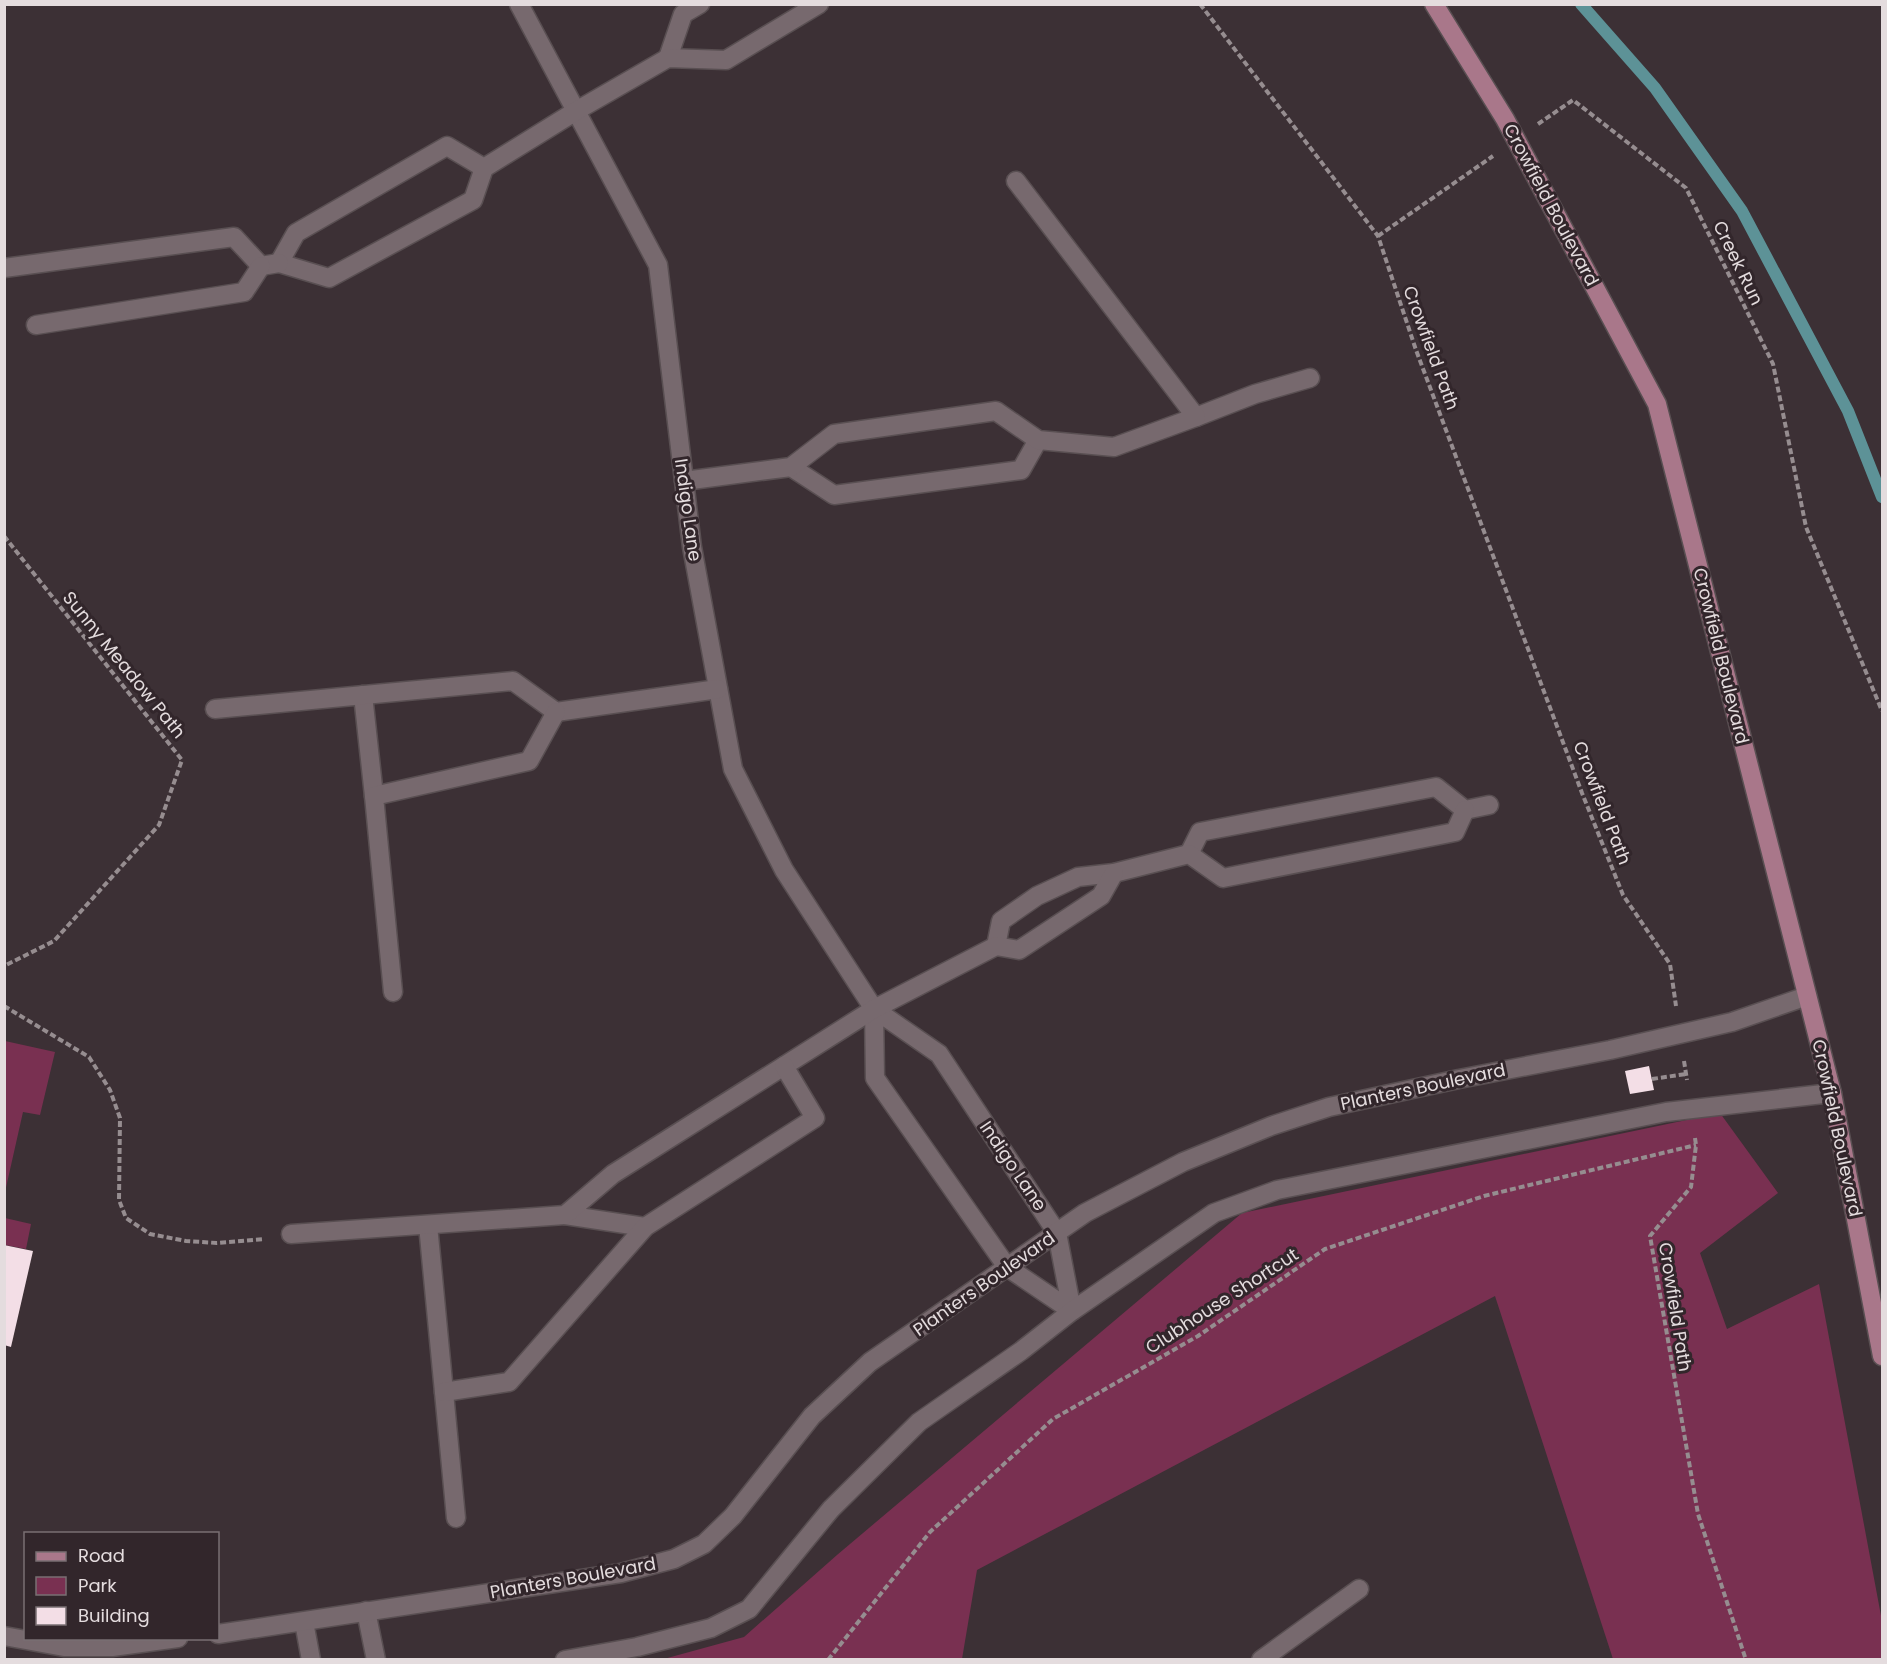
<svg xmlns="http://www.w3.org/2000/svg" width="1887" height="1664" font-family="Poppins,sans-serif">
<style>
.green{fill:#793051}
.lines{fill:none;stroke-linecap:round;stroke-linejoin:round}
.stream{stroke:#5d9297;stroke-width:12}
.building{fill:#f3dee6}
.minor-casing{stroke:#594f52;stroke-width:21}
.major-casing{stroke:#594f52;stroke-width:21}
.path{stroke:#968d90;stroke-width:4;stroke-dasharray:6 3;stroke-linecap:butt}
.minor{stroke:#77696e;stroke-width:18}
.major{stroke:#a9778a;stroke-width:18}
.labels{text-anchor:middle;stroke-width:6;stroke-linejoin:round;paint-order:stroke}
.street-label{font-size:18px;fill:#e4dcde;stroke:#32262b}
</style>
<rect width="100%" height="100%" fill="#3c3035"/>
<g class="green">
<path d="M5,1041l50,11 -15,63 -17,-3 -18,80z"/>
<path d="M1720,1113l58,80 -78,60 27,76 92,-45 63,337v38h-269l-118,-363 -518,274 -15,89 -302,1 84,-23 93,-82 405,-342z"/>
<path d="M5,1218l26,6 -5,25 -21,-4z"/>
</g>
<g class="lines">
<path class="stream" d="M1581,4l74,84 87,123 106,200 34,86"/>
</g>
<g class="building">
<path d="M1649,1066l5,24 -24,4 -5,-23z"/>
<path d="M4,1245l29,6 -22,96 -7,-2z"/>
</g>
<g class="lines">
<defs>
<g id="minor">
<path d="M519,4l139,261 34,282 41,222 51,101 90,139 65,45 118,179 15,78 -65,-44 -132,-189 -1,-69"/>
<path d="M668,58l15,-44 17,-10"/>
<path d="M484,168l-37,-22 -151,87 -17,30 50,15 144,-78 11,-32 92,-57 92,-53 58,2 93,-56"/>
<path d="M4,268l230,-31 27,29 18,-3"/>
<path d="M36,325l208,-33 17,-26"/>
<path d="M1196,417l59,-23 55,-16"/>
<path d="M791,467l43,28 187,-25 17,-30"/>
<path d="M684,481l107,-14 43,-33 162,-23 42,29 76,7 82,-30 -180,-236"/>
<path d="M363,695l11,101"/>
<path d="M215,709l298,-28 43,31 162,-23"/>
<path d="M1189,854l11,-22 236,-45 29,23 24,-5"/>
<path d="M996,946l5,-25 36,-25 41,-19 36,-4 75,-19 34,24 232,-46 10,-22"/>
<path d="M393,992l-19,-196 155,-35 27,-49"/>
<path d="M565,1215l80,12"/>
<path d="M428,1225l28,293"/>
<path d="M291,1234l274,-19 48,-41 261,-165 122,-63 23,4 82,-54 13,-23"/>
<path d="M444,1392l65,-10 136,-155 170,-109 -31,-52"/>
<path d="M366,1611l10,49"/>
<path d="M304,1622l7,38"/>
<path d="M218,1634l403,-61 53,-14 30,-15 29,-28 79,-100 58,-54 215,-149 98,-51 88,-36 58,-19 130,-28 151,-29 122,-28 75,-26"/>
<path d="M4,1636l60,11h48l66,-9"/>
<path d="M565,1660l72,-13 74,-19 38,-19 82,-100 88,-87 102,-71 51,-40 142,-98 63,-23 389,-78 166,-19"/>
<path d="M1261,1660l98,-71"/>
</g>
<path id="major" d="M1434,4l71,115 152,285 175,689 50,263"/>
</defs>
<use href="#minor" class="minor-casing"/>
<use href="#major" class="major-casing"/>
<g class="path">
<path d="M1200,4l178,232 38,114 166,443 41,102 47,69 6,42"/>
<path d="M1538,124l35,-24 113,88 87,176 33,163 76,184"/>
<path d="M1378,236l115,-80"/>
<path d="M4,536l178,224 -23,65 -105,116 -50,25"/>
<path d="M4,1006l85,51 21,33 10,28 -1,82 7,18 24,16 36,7 31,2 47,-4"/>
<path d="M1684,1061l3,19"/>
<path d="M1652,1079l34,-5"/>
<path d="M1695,1138l1,7 -5,42 -41,49 48,278 48,146"/>
<path d="M828,1660l102,-128 123,-113 145,-83 127,-87 159,-53 212,-51"/>
</g>
<use href="#minor" class="minor"/>
<use href="#major" class="major"/>
</g>
<g class="labels">
<g class="street-label">
<text transform="translate(1551 205) rotate(62)" y="6">Crowfield Boulevard</text>
<text transform="translate(1738 263) rotate(64)" y="6">Creek Run</text>
<text transform="translate(1431 348) rotate(70)" y="6">Crowfield Path</text>
<text transform="translate(688 510) rotate(82)" y="6">Indigo Lane</text>
<text transform="translate(1721 656) rotate(76)" y="6">Crowfield Boulevard</text>
<text transform="translate(124 665) rotate(51)" y="6">Sunny Meadow Path</text>
<text transform="translate(1602 803) rotate(69)" y="6">Crowfield Path</text>
<text transform="translate(1423 1087) rotate(-12)" y="6">Planters Boulevard</text>
<text transform="translate(1837 1128) rotate(78)" y="6">Crowfield Boulevard</text>
<text transform="translate(1013 1166) rotate(56)" y="6">Indigo Lane</text>
<text transform="translate(984 1284) rotate(-35)" y="6">Planters Boulevard</text>
<text transform="translate(1222 1301) rotate(-33)" y="6">Clubhouse Shortcut</text>
<text transform="translate(1675 1307) rotate(81)" y="6">Crowfield Path</text>
<text transform="translate(573 1578) rotate(-10)" y="6">Planters Boulevard</text>
</g>
</g>
<rect width="1887" height="1664" fill="none" stroke="#e4dcde" stroke-width="12"/>
<rect x="24" y="1532" width="195" height="108" fill="#32262b" stroke="#796f73" stroke-width="1.5"/>
<rect x="36" y="1552" width="30" height="9" fill="#a9778a" stroke="#796f73" stroke-width="1.5"/>
<text x="78" y="1562" font-size="18" fill="#e4dcde">Road</text>
<rect x="36" y="1577" width="30" height="18" fill="#793051" stroke="#796f73" stroke-width="1.5"/>
<text x="78" y="1592" font-size="18" fill="#e4dcde">Park</text>
<rect x="36" y="1607" width="30" height="18" fill="#f3dee6" stroke="#796f73" stroke-width="1.5"/>
<text x="78" y="1622" font-size="18" fill="#e4dcde">Building</text>
</svg>
